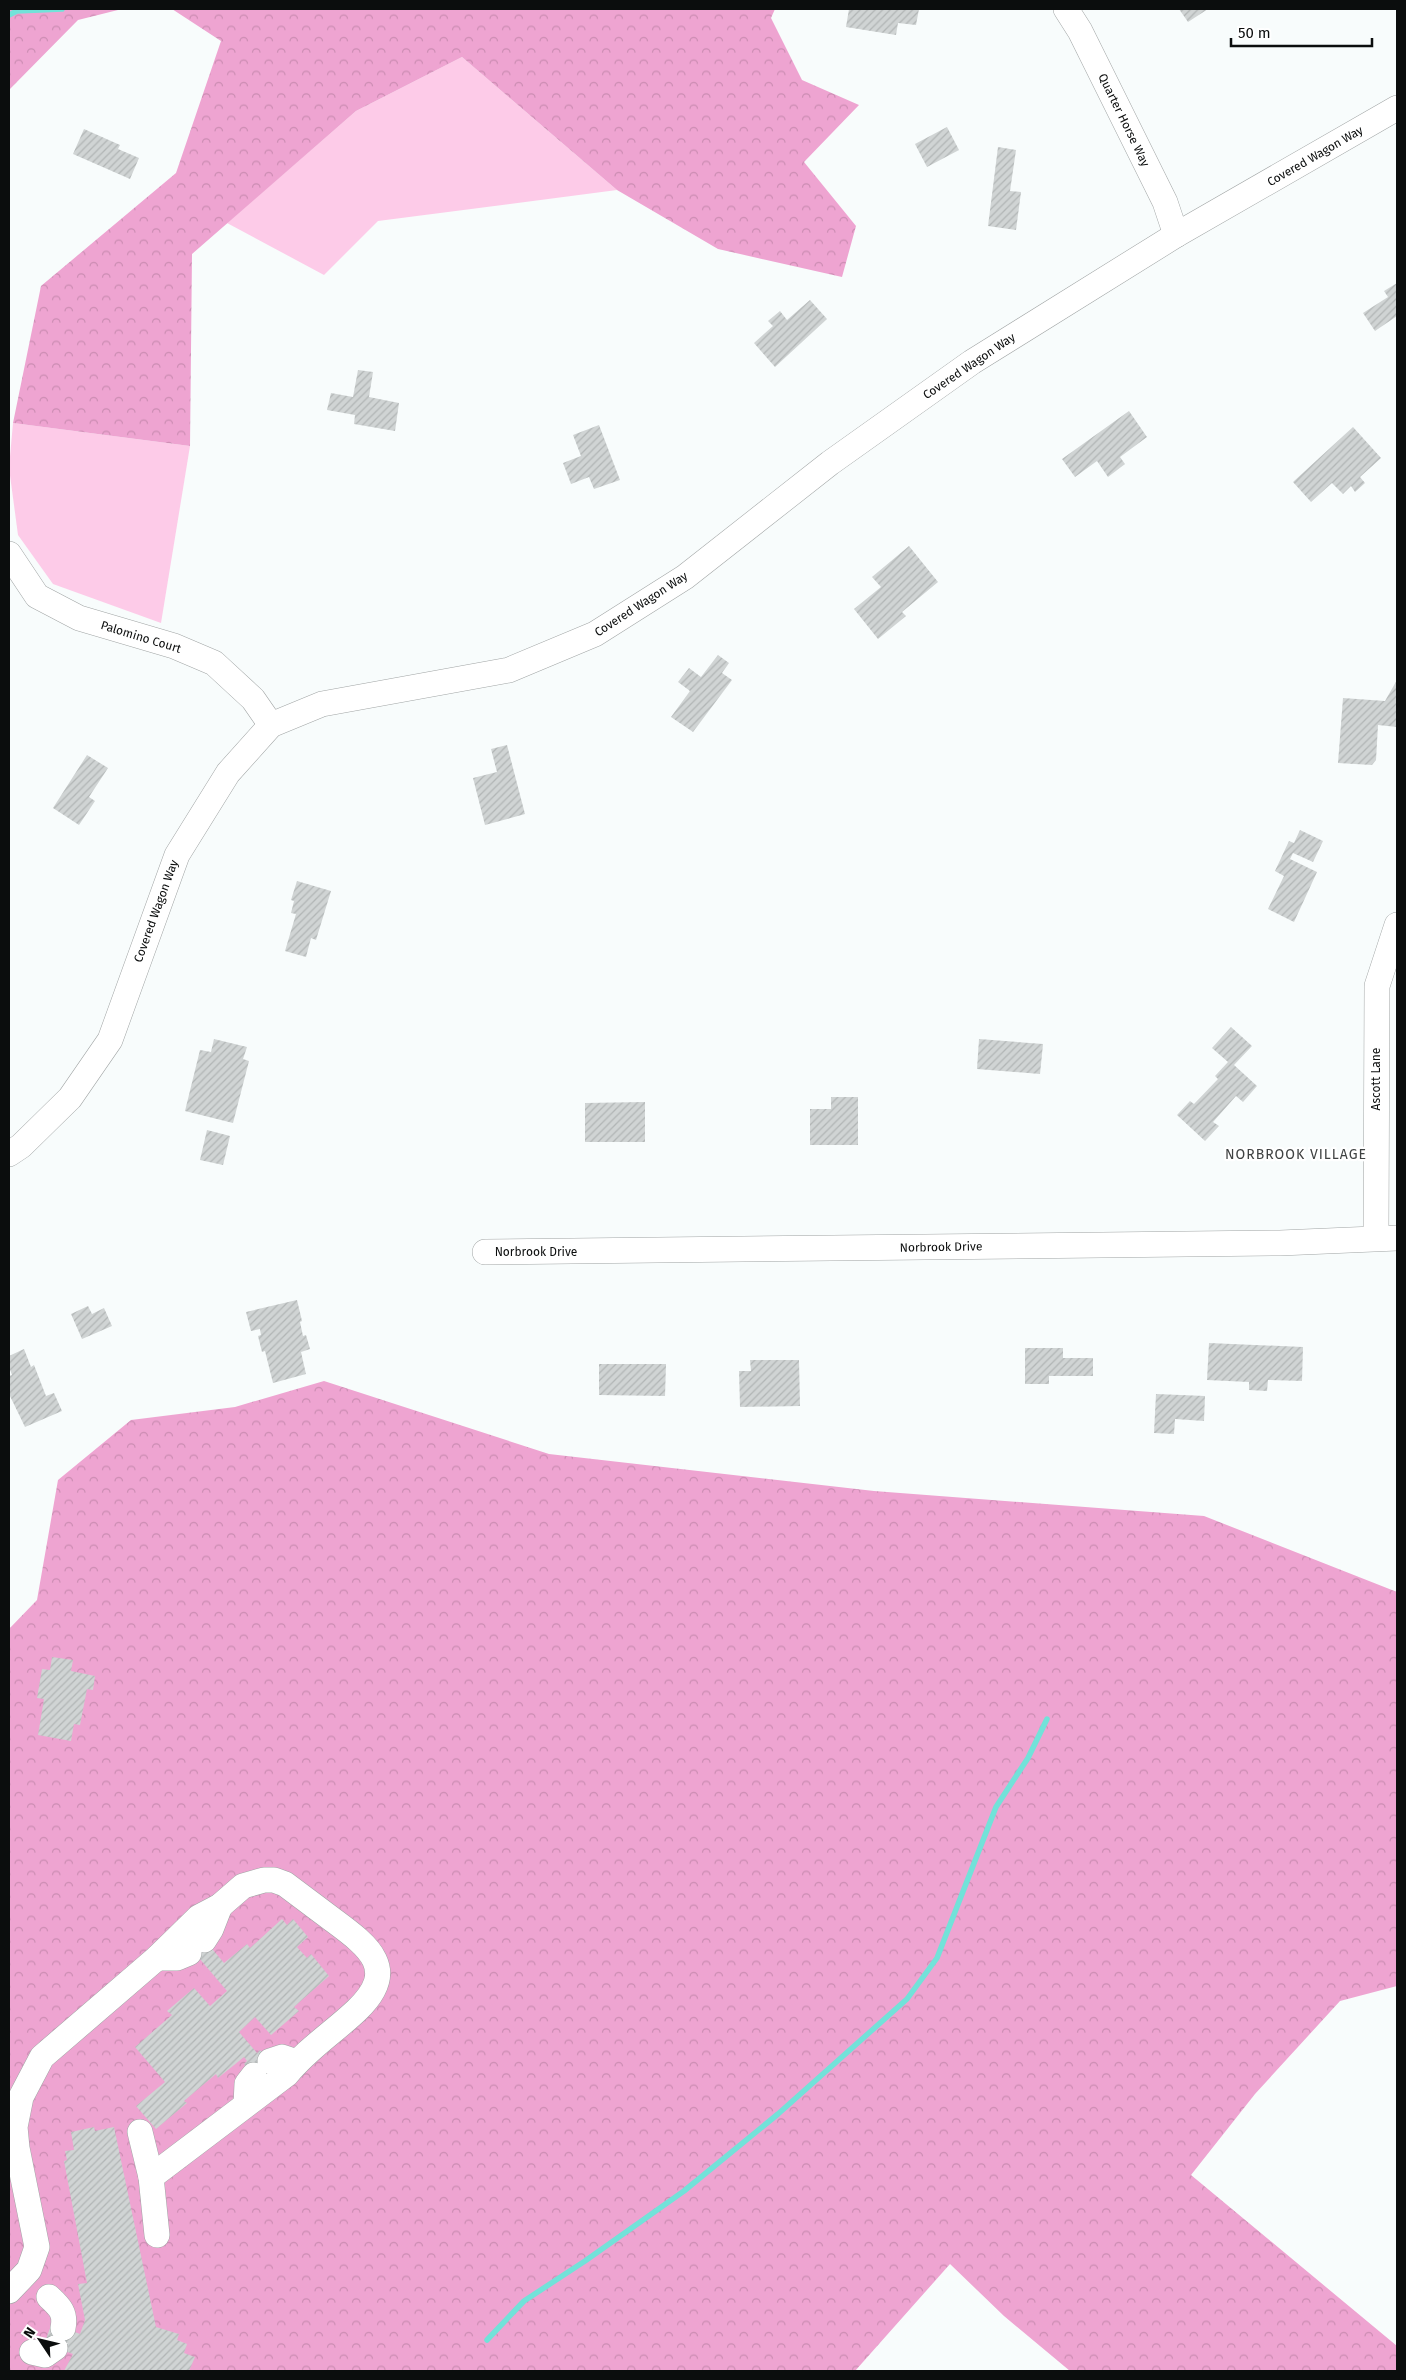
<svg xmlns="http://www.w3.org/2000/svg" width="1406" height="2380" font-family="'Fira Sans',sans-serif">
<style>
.green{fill:#fdcbe8}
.forest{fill:url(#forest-crowns)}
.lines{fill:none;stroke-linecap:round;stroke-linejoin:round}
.stream{stroke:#72e2d9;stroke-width:5.5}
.building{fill:url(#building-hatch)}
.minor-casing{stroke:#a1a5a5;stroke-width:26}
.minor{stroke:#fff;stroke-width:25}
.labels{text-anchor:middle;stroke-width:4.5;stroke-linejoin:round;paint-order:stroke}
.street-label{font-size:12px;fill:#0b0d0d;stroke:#fff}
.neighbourhood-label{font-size:14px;letter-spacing:1px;fill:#3f4242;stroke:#fff}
</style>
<defs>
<pattern id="forest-crowns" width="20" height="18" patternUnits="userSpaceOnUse" patternTransform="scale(1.25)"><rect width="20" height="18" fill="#eea4d1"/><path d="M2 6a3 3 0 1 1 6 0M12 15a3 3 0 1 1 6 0" fill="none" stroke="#cb8cb2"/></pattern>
<pattern id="building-hatch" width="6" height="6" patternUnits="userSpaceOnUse" patternTransform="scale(1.25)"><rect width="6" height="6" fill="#d0d4d4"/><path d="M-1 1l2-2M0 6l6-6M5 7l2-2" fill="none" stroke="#b1b5b5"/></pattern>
</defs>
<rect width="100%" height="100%" fill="#f8fcfc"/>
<g class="green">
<path d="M462,57l155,133 -239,31 -54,54 -97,-52 129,-112z"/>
<path d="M13,423l177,23 -29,177 -108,-39 -35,-49 -9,-67z"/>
</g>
<g class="forest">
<path d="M9,9h113l-44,11 -69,70z"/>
<path d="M172,9h603l-4,9 31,62 57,25 -55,57 52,64 -14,51 -124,-28 -101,-59 -155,-133 -106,54 -164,143 -2,192 -177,-23 28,-137 135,-113 45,-132z"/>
<path d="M324,1381l225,73 325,37 330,25 193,76v394l-57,15 -85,93 -64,81 206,171v25h-327l-66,-55 -54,-52 -95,107h-846v-742l28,-29 21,-120 73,-60 104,-13z"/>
</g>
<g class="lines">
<g class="stream">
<path d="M9,15l8,-4 45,-2"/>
<path d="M487,2340l37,-39 61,-40 99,-70 94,-77 129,-115 30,-41 59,-151 32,-49 19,-39"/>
</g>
</g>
<g class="building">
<path d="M849,9h70l-3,16 -18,-2 -2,12 -50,-8z"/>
<path d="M1179,9h29l-20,13z"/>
<path d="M947,127l12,23 -32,17 -12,-23z"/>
<path d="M84,129l36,16 -2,4 21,9 -9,21 -57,-25z"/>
<path d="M998,147l18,3 -6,41 11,1 -5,38 -28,-4z"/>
<path d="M1397,283v33l-22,15 -12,-18 25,-16 -4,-6z"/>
<path d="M810,300l17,19 -52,48 -21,-24 19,-17 -5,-5 12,-10 7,9z"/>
<path d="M358,370l15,2 -4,25 30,6 -4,28 -41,-7 1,-9 -28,-5 4,-17 22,4z"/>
<path d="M1129,411l18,26 -27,20 5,7 -17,13 -11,-16 -22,16 -13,-18z"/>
<path d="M599,425l21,55 -26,9 -5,-12 -18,7 -8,-21 18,-7 -8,-21z"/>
<path d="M1353,427l28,31 -21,19 5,6 -10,9 -4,-6 -8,8 -11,-11 -21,19 -18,-20z"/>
<path d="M909,546l29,36 -36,30 4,4 -28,23 -24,-30 27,-22 -9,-10z"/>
<path d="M718,655l11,8 -7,10 10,7 -39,52 -22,-15 19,-26 -12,-9 11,-14 12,9z"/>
<path d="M1397,680v47l-19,-2 -2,35 -4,5 -34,-2 5,-65 42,3z"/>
<path d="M507,745l18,69 -40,11 -12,-47 24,-6 -6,-23z"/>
<path d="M87,755l21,13 -19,29 6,4 -16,24 -26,-17z"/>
<path d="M1300,830l23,11 -10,21 -20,-9 -3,6 27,13 -23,50 -26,-13 16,-33 -9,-5 14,-30 5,2z"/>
<path d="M297,881l34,10 -15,49 -5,-2 -5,19 -21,-6 11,-37 -5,-1 3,-12 -3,-1z"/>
<path d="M1231,1027l21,19 -18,19 23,21 -14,16 -7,-6 -23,26 6,4 -14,15 -28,-26 13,-14 4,3 24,-25 -3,-3 13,-14 -16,-14z"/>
<path d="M214,1039l33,8 -4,12 6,2 -16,62 -48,-12 15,-61 11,2z"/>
<path d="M979,1039l64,5 -3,30 -63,-5z"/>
<path d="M831,1097h27v48h-48v-36h21z"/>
<path d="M645,1102v40h-60v-39z"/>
<path d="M207,1130l23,6 -7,29 -23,-5z"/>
<path d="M297,1300l5,21 -2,1 3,14 3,-1 4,14 -9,3 5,22 -33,9 -8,-32 -3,1 -4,-16 3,-1 -1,-6 -9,2 -5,-19z"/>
<path d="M88,1306l4,8 12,-6 8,18 -30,13 -11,-25z"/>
<path d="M1209,1343l94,4 -1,34 -34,-1 -1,11 -18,-1v-8l-42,-2z"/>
<path d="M1025,1348h38v10h30v18h-44v8h-24z"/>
<path d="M24,1349l7,18 3,-2 12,31 8,-3 8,18 -37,16 -16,-33v-18l3,-1 -3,-8v-11z"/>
<path d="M750,1360h49l1,46 -60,1 -1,-36h12z"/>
<path d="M599,1364h67l-1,32 -66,-1z"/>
<path d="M1156,1394l49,2 -1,25 -29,-2 -1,15 -20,-1z"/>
<path d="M52,1657l21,3 -2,11 24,5 -2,14 -6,-1 -7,36 -6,-1 -3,17 -33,-6 6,-36 -7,-1 5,-29 8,1z"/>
<path d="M282,1919l5,6 6,-6 15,18 -11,10 10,11 4,-4 18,22 -35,31 5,4 -28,24 -16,-18 -16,15 18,21 3,-3 16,19 -16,14 -16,-19 3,-3 -3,-4 -26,21 -2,-4 -32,27 3,2 -31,26 -20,-23 29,-24 -30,-35 37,-32 -5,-4 27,-23 16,18 17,-15 -28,-33 -1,-26 26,31 23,-19 3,4z"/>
<path d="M94,2127l1,4 19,-4 42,200 23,7 -2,6 10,4 -3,9 11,4 -6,14h-125l9,-17 -29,-10 8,-21 28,11 5,-14 -7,-36 9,-1 -23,-122 3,-1 -2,-9 9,-1 -3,-18z"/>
</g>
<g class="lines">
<defs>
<g id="minor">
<path d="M1066,9l14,22 85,171 11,33"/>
<path d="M9,554l28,42 42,22 95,28 40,17 39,36 18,26"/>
<path d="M9,1154l12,-8 49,-48 40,-58 67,-185 51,-82 43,-48 51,-21 187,-34 86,-36 90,-57 145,-114 142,-101 204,-127 221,-127"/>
<path d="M1376,1238l1,-252 20,-61"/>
<path d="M485,1252l795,-9 117,-5"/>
<path d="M204,1940l7,-11 9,-23"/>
<path d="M157,1958h20l12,-5"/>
<path d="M270,2061l12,-4 15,5"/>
<path d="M246,2104l1,-20 7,-9"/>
<path d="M140,2132l11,45"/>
<path d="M9,2291l20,-21 8,-23 -20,-99 -2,-21 6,-30 21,-40 115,-99 42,-41 21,-11 23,-20 21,-6h10l11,4c16,12 32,24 48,36 35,26 67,49 24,90 -23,22 -50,39 -70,64l-136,103 6,58"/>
<path d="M49,2297c11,10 17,16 14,31"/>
<path d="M32,2352l13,3 10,-7"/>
</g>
</defs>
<use href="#minor" class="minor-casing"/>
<use href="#minor" class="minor"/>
</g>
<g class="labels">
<g class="street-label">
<text transform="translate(1124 120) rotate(64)" y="4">Quarter Horse Way</text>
<text transform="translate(1315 156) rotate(-30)" y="4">Covered Wagon Way</text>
<text transform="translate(969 366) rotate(-34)" y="4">Covered Wagon Way</text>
<text transform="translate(641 604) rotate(-33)" y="4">Covered Wagon Way</text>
<text transform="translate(141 637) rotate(17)" y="4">Palomino Court</text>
<text transform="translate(156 911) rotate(-70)" y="4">Covered Wagon Way</text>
<text transform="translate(1376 1079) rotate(-90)" y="4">Ascott Lane</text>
<text transform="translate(941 1247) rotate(-1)" y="4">Norbrook Drive</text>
<text x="536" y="1256">Norbrook Drive</text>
</g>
<g class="neighbourhood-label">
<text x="1296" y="1159">NORBROOK VILLAGE</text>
</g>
</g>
<rect width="1406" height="2380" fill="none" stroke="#0b0d0d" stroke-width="20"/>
<g transform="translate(40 2340) rotate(305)" stroke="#ffffff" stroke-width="4" paint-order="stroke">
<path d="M0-4L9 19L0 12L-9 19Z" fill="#0b0d0d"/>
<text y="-8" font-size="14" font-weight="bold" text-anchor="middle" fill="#0b0d0d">N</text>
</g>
<path d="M1231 38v8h141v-8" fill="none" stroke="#0b0d0d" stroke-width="2.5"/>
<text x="1238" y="38" font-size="15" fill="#0b0d0d" stroke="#ffffff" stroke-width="4" paint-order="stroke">50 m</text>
</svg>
